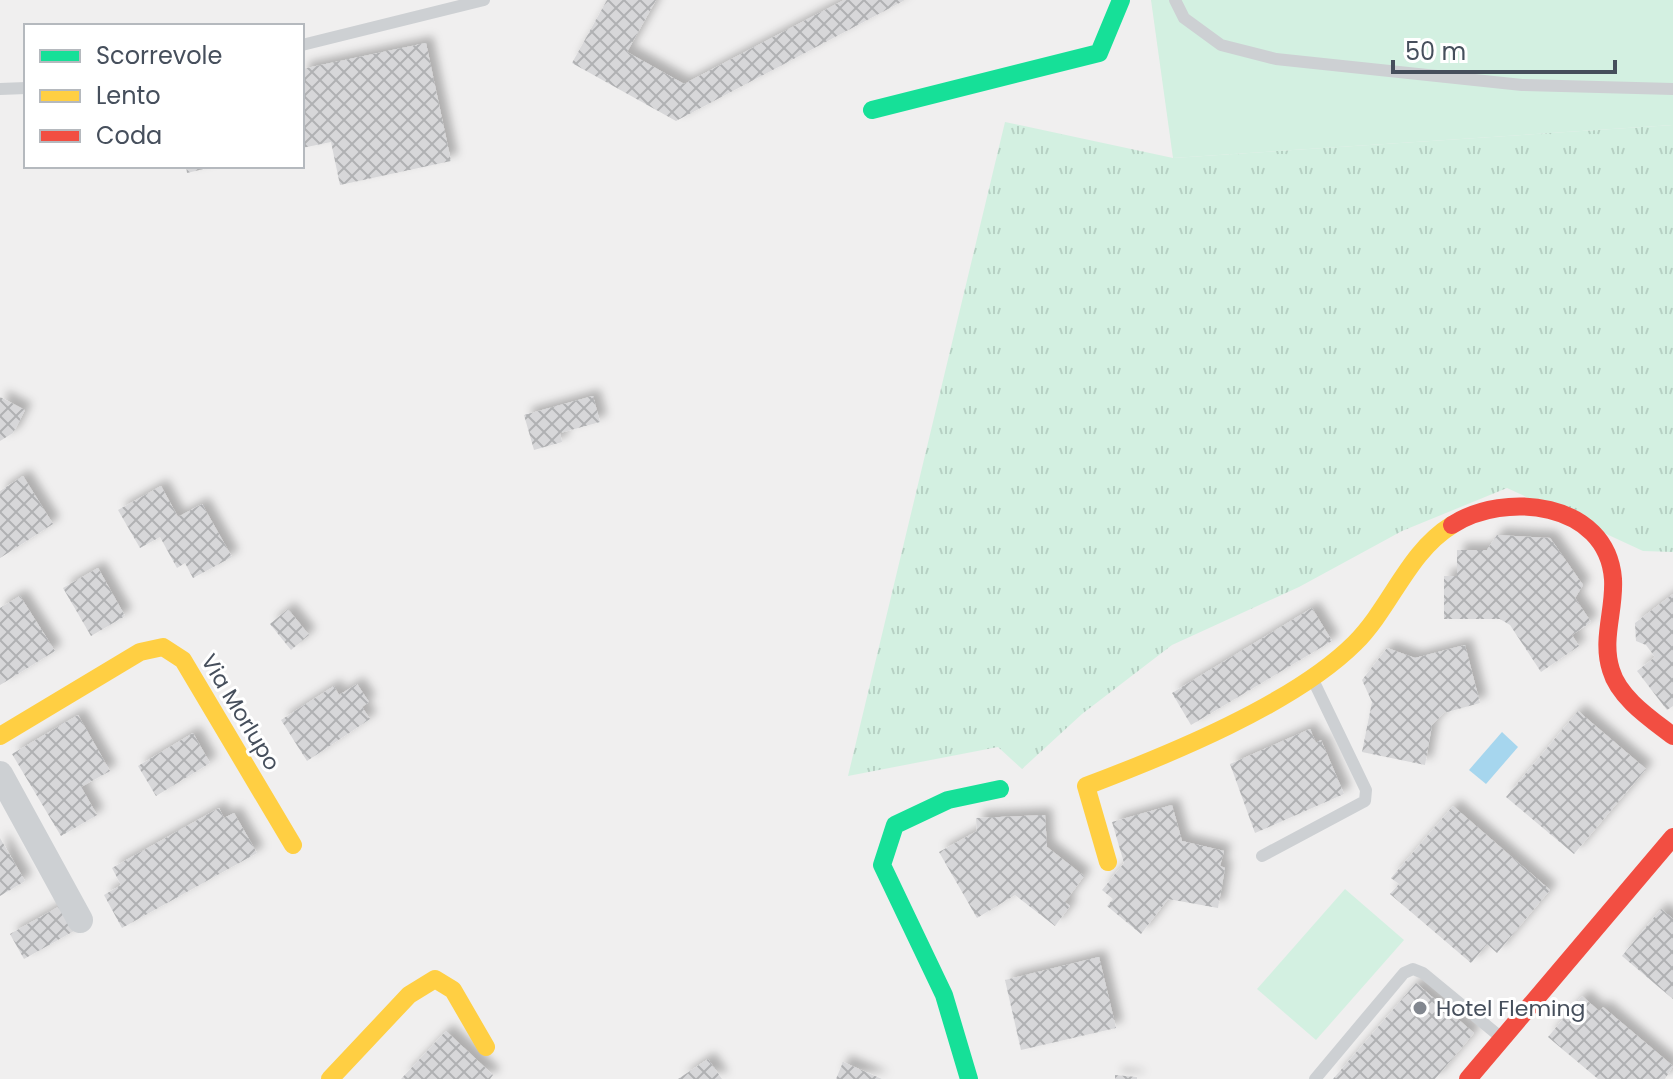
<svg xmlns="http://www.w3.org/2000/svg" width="1673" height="1079" font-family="Poppins,sans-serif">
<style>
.grass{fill:url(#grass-tufts)}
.garden{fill:#d3f0e1}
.water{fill:#a6d6ee}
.building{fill:url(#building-cross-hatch);filter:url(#shadow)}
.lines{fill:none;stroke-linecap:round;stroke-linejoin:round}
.lane{stroke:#cdd0d3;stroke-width:12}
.street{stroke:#cdd0d3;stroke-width:26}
.fast{stroke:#16e098;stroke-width:18}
.slow{stroke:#ffcf43;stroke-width:18}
.jam{stroke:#f24e42;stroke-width:18}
.poi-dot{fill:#82878f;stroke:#fff;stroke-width:3}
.labels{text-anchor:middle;stroke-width:6;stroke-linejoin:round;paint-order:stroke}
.street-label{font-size:22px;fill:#464f5c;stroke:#fff}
.poi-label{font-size:22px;fill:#464f5c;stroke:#fff;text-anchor:start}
</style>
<defs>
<pattern id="grass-tufts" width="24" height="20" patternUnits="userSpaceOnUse" patternTransform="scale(2)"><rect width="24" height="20" fill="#d3f0e1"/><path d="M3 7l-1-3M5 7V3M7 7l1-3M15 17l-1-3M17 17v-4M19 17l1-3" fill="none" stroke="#b6d0c3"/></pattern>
<pattern id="building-cross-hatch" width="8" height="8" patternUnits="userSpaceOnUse" patternTransform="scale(2)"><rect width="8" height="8" fill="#d7d7d9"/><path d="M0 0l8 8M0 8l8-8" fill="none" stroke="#b0b1b3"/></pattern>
<filter id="shadow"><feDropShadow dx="7" dy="-7" stdDeviation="4" flood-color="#0004"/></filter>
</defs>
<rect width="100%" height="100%" fill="#f0efef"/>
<path class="grass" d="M1005,122l168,36 500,-33v427l-30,-1 -136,-63 -105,43 -103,56 -127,58 -90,69 -60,55 -24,-22 -150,29z"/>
<g class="garden">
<path d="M1151,0h522v125l-500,33z"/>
<path d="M1345,889l59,51 -88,100 -59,-51z"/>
</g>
<path class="water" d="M1502,732l16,15 -32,37 -17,-14z"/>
<g class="building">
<path d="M607,0h49l-29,52 57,32 160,-84h61l-229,121 -104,-58z"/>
<path d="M426,43l25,118 -111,24 -9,-43 -29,6v-79z"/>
<path d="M186,166h26v1l-25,6z"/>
<path d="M593,396l7,26 -40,11 2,9 -28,8 -10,-35z"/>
<path d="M0,397l25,13 -12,23 -13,8z"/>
<path d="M23,476l30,48 -53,34v-67z"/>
<path d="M161,486l17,31 24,-13 30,53 -39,21 -8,-15 -8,5 -17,-31 -20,11 -22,-38z"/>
<path d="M1497,535l53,3 33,47 -8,13 16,24 -19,13 7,11 -38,26 -31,-47 -10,-6h-56v-43h13v-26h30z"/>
<path d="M98,568l27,48 -34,20 -28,-48z"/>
<path d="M1673,594v112l-6,4 -30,-39 18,-14 -9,-12 -10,-4 -1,-18z"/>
<path d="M20,596l35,55 -55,34v-77z"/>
<path d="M1312,608l20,33 -141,84 -19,-32z"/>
<path d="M288,609l21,26 -18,15 -21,-26z"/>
<path d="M1465,645l15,58 -36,10 -12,12 -7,40 -63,-13 10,-50 -10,-22 25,-32 28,10z"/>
<path d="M357,684l12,18 -7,5 8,12 -63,42 -26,-41 53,-34 5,9z"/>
<path d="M1578,711l68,58 -72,85 -68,-57z"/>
<path d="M78,715l32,56 -29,16 16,28 -36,21 -49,-82z"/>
<path d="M1310,729l6,14 5,-3 23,54 -89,39 -25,-69z"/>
<path d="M193,733l17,30 -54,33 -18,-30z"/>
<path d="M1172,805l10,36 42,10 -4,15 5,2 -7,40 -50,-9 -27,35 -34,-28 6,-7 -11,-9 22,-27 -12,-41z"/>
<path d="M1453,806l97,84 -53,63 -10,-9 -16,19 -81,-69 9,-10 -8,-6z"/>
<path d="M219,808l5,10 10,-5 23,40 -135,75 -18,-33 17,-10 -9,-17z"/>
<path d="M1045,815l2,32 37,29 -19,26 5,4 -15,20 -40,-31 -38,23 -38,-66 38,-21 -1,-13z"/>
<path d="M0,838l25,43 -25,15z"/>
<path d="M60,906l14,25 -50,28 -14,-25z"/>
<path d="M1661,909l12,10v80l-51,-43z"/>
<path d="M1099,957l17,71 -95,22 -16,-70z"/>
<path d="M1416,983l58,50 -39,46h-102z"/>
<path d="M1582,996l17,15 4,-4 70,59 -8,13h-67l-50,-42z"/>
<path d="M446,1031l47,44 -3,4h-89z"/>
<path d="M708,1059l14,20h-44z"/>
<path d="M843,1062l39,17h-46z"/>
<path d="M1115,1075l22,2v2h-22z"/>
</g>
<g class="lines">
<g class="lane">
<path d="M1175,0l9,18 37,27 55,14 246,26 151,4"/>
<path d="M302,45l182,-45"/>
<path d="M0,89l26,-1"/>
<path d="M1262,856l103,-55 1,-11 -52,-108"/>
<path d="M1315,1079l89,-106 9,-4 10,4 75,62"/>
</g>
<path class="street" d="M0,774l80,146"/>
<g class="fast">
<path d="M872,110l227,-57 22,-53"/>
<path d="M969,1079l-25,-84 -62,-130 13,-40 53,-25 52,-11"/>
</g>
<g class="slow">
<path d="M0,736l140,-84 23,-5 20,13 110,185"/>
<path d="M1108,862l-22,-76c82,-31 208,-82 269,-143 36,-36 53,-91 97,-118"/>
<path d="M330,1079l79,-84 26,-16 18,11 33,57"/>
</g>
<g class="jam">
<path d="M1452,525c52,-34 155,-24 161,54 2,31 -12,60 -2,91 8,28 40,49 62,66"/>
<path d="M1468,1079l205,-242"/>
</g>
</g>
<circle class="poi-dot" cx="1420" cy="1008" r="8"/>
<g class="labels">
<g class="street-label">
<text transform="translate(241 712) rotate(59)" y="8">Via Morlupo</text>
</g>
<g class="poi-label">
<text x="1436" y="1016">Hotel Fleming</text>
</g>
</g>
<rect x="24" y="24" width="280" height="144" fill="#ffffff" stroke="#b5b9be" stroke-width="2"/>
<rect x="40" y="50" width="40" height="12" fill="#16e098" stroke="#b5b9be" stroke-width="2"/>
<text x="96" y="64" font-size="24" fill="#464f5c">Scorrevole</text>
<rect x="40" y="90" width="40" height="12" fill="#ffcf43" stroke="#b5b9be" stroke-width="2"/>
<text x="96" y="104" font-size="24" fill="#464f5c">Lento</text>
<rect x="40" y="130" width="40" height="12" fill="#f24e42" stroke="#b5b9be" stroke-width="2"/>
<text x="96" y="144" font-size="24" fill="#464f5c">Coda</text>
<path d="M1393 60v12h222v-12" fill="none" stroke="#464f5c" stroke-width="4"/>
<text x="1405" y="60" font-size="24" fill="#464f5c" stroke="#ffffff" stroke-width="6" paint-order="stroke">50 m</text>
</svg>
